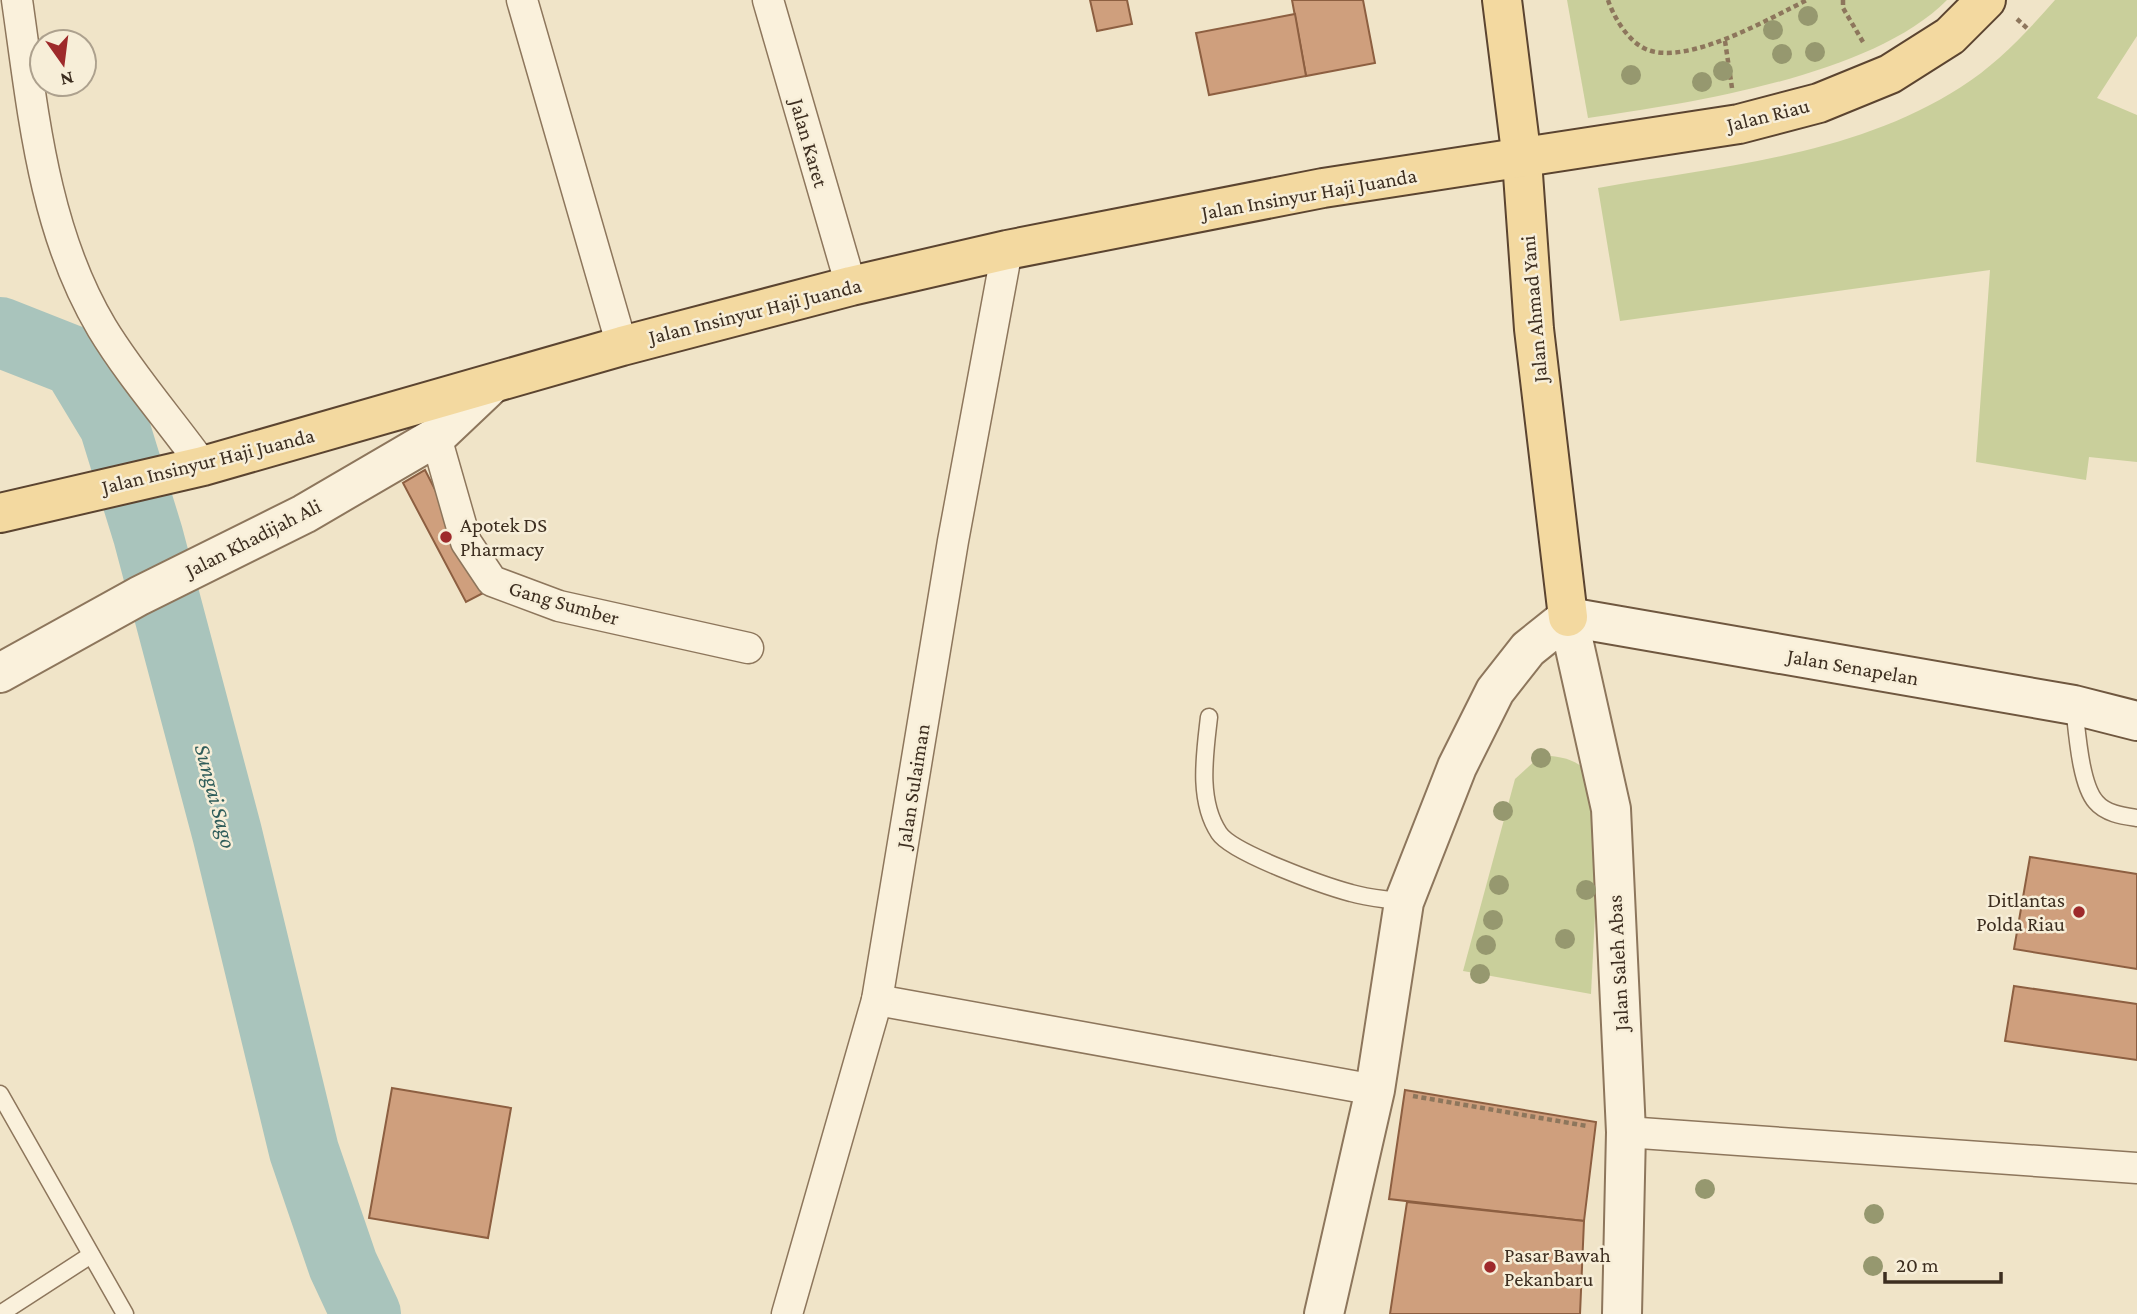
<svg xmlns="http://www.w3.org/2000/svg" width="2137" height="1314" font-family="'Crimson Pro',serif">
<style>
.green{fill:#c9cf9b}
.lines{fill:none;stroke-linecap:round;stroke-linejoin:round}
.river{stroke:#a9c4bc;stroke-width:70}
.building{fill:#cf9f7d;stroke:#8d5f41;stroke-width:2}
.service-casing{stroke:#8d765c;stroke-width:19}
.minor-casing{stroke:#8d765c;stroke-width:33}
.tertiary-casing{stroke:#8d765c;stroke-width:42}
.secondary-casing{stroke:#6f573f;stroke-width:42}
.primary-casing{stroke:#5b4430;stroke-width:42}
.path{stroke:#8d765c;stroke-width:4.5;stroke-dasharray:5 3.5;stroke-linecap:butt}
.service{stroke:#faf1dc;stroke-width:16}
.minor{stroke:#faf1dc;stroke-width:30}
.tertiary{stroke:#faf1dc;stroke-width:38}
.secondary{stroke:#faf1dc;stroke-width:38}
.primary{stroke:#f3d9a0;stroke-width:38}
.tree{fill:#96986f}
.poi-dot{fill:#9e2a2b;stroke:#f7eed8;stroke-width:2.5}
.labels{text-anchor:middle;stroke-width:5;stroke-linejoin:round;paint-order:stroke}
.street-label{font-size:21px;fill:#3d2e20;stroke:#f7eed8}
.poi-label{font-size:21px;fill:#3d2e20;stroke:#f7eed8;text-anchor:start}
.water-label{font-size:23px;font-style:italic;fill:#2f5d5a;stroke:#f7eed8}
</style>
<rect width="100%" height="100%" fill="#f0e4c8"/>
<g class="green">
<path d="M1567,0h380c-75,76 -256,103 -359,118z"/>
<path d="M2055,0h82v36l-40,62 40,17v347l-48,-5 -3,23 -110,-18 14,-192 -370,51 -22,-133c123,-22 256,-32 363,-101 36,-23 66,-55 94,-87z"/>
<path d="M1551,756c29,3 38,14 50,39l-10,199 -128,-23 52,-192 22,-20z"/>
</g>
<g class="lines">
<path class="river" d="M0,332l76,30 38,63 34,110 79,298 77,318 39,114 23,49"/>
</g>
<g class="building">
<path d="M1090,0h37l5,24 -35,7z"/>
<path d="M1292,0h71l12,63 -69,13z"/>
<path d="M1295,14l11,62 -97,19 -13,-62z"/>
<path d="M425,470l62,121 -21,11 -63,-119z"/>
<path d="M2030,857l107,17v95l-123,-20z"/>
<path d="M2014,986l123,18v56l-132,-19z"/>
<path d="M392,1088l119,20 -23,130 -119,-20z"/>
<path d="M1405,1090l191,32 -12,99 -195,-22z"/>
<path d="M1407,1202l177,19 -4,93h-190z"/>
</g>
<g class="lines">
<defs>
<g id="service">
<path d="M2074,706c3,24 6,78 22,96 10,12 28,14 41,16"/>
<path d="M1209,717c-4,36 -12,83 10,116 13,20 106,53 132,60 17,5 35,6 53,9"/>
<path d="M0,1094l125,220"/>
<path d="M0,1314l91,-59"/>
</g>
<g id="minor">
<path d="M17,0c16,111 26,229 85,328 29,48 68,92 101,138"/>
<path d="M522,0l100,346"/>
<path d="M768,0l83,286"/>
<path d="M436,437l30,105 26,39 67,25 189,42"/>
<path d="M877,1000l498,90"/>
<path d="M1626,1132l511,36"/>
<path d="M787,1314l90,-314 76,-459 54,-291"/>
</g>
<g id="tertiary">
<path d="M0,673l139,-77 165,-82 132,-77 56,-53"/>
<path d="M1324,1314l51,-224 29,-188 53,-135 38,-76 33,-42 40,-32 43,192 15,323 -4,182"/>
</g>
<path id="secondary" d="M1568,617l506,88 63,16"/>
<g id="primary">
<path d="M1502,0l20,160 12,169 34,288"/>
<path d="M0,513l203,-47 419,-120 229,-60 156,-36 316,-62 416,-64 80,-21 71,-29 60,-38 36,-36"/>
</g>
</defs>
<use href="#service" class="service-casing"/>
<use href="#minor" class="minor-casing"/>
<use href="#tertiary" class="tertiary-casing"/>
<use href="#secondary" class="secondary-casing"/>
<use href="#primary" class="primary-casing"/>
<g class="path">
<path d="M1608,0c6,18 21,43 40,50 42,15 122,-32 159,-50"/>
<path d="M1843,0v8l20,34"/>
<path d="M2017,19l12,11"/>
<path d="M1725,41l7,47"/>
<path d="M1413,1096l174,30"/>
</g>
<use href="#service" class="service"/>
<use href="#minor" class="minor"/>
<use href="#tertiary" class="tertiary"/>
<use href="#secondary" class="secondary"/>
<use href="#primary" class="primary"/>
</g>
<g class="tree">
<circle cx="1808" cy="16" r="10"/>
<circle cx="1773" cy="30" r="10"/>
<circle cx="1815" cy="52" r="10"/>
<circle cx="1782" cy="54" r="10"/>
<circle cx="1723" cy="71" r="10"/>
<circle cx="1631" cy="75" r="10"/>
<circle cx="1702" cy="82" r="10"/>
<circle cx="1541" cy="758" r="10"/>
<circle cx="1503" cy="811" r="10"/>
<circle cx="1499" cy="885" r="10"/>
<circle cx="1586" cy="890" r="10"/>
<circle cx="1493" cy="920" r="10"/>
<circle cx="1565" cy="939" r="10"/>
<circle cx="1486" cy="945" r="10"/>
<circle cx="1480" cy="974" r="10"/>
<circle cx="1705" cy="1189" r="10"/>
<circle cx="1874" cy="1214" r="10"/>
<circle cx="1873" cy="1266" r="10"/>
</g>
<g class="poi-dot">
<circle cx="446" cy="537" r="7"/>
<circle cx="2079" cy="912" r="7"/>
<circle cx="1490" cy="1267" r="7"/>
</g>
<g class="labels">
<g class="street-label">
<text transform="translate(1768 115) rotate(-14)" y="7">Jalan Riau</text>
<text transform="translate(809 143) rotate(74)" y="7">Jalan Karet</text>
<text transform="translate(1309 194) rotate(-10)" y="7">Jalan Insinyur Haji Juanda</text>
<text transform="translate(1534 309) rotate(-95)" y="7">Jalan Ahmad Yani</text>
<text transform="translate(755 311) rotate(-14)" y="7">Jalan Insinyur Haji Juanda</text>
<text transform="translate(208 461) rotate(-14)" y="7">Jalan Insinyur Haji Juanda</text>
<text transform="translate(253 538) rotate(-27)" y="7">Jalan Khadijah Ali</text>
<text transform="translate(564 603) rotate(16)" y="7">Gang Sumber</text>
<text transform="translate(1853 667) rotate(10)" y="7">Jalan Senapelan</text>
<text transform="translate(913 786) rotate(-81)" y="7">Jalan Sulaiman</text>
<text transform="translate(1618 963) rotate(-93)" y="7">Jalan Saleh Abas</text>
</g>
<g class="poi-label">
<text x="460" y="532">Apotek DS<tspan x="460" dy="24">Pharmacy</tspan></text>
<text x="2065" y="907" text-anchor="end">Ditlantas<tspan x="2065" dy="24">Polda Riau</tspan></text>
<text x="1504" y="1262">Pasar Bawah<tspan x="1504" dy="24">Pekanbaru</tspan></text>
</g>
<g class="water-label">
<text transform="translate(216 796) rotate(75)" y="8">Sungai Sago</text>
</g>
</g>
<g transform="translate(63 63) rotate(166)"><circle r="33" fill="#f7eed8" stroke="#ada18e" stroke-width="2"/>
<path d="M0-5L12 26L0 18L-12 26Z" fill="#9e2a2b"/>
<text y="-10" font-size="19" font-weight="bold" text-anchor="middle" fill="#3d2e20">N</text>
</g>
<path d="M1885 1272v10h116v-10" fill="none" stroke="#3d2e20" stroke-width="3.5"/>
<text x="1896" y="1272" font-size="21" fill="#3d2e20" stroke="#f7eed8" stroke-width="5" paint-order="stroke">20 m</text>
</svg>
